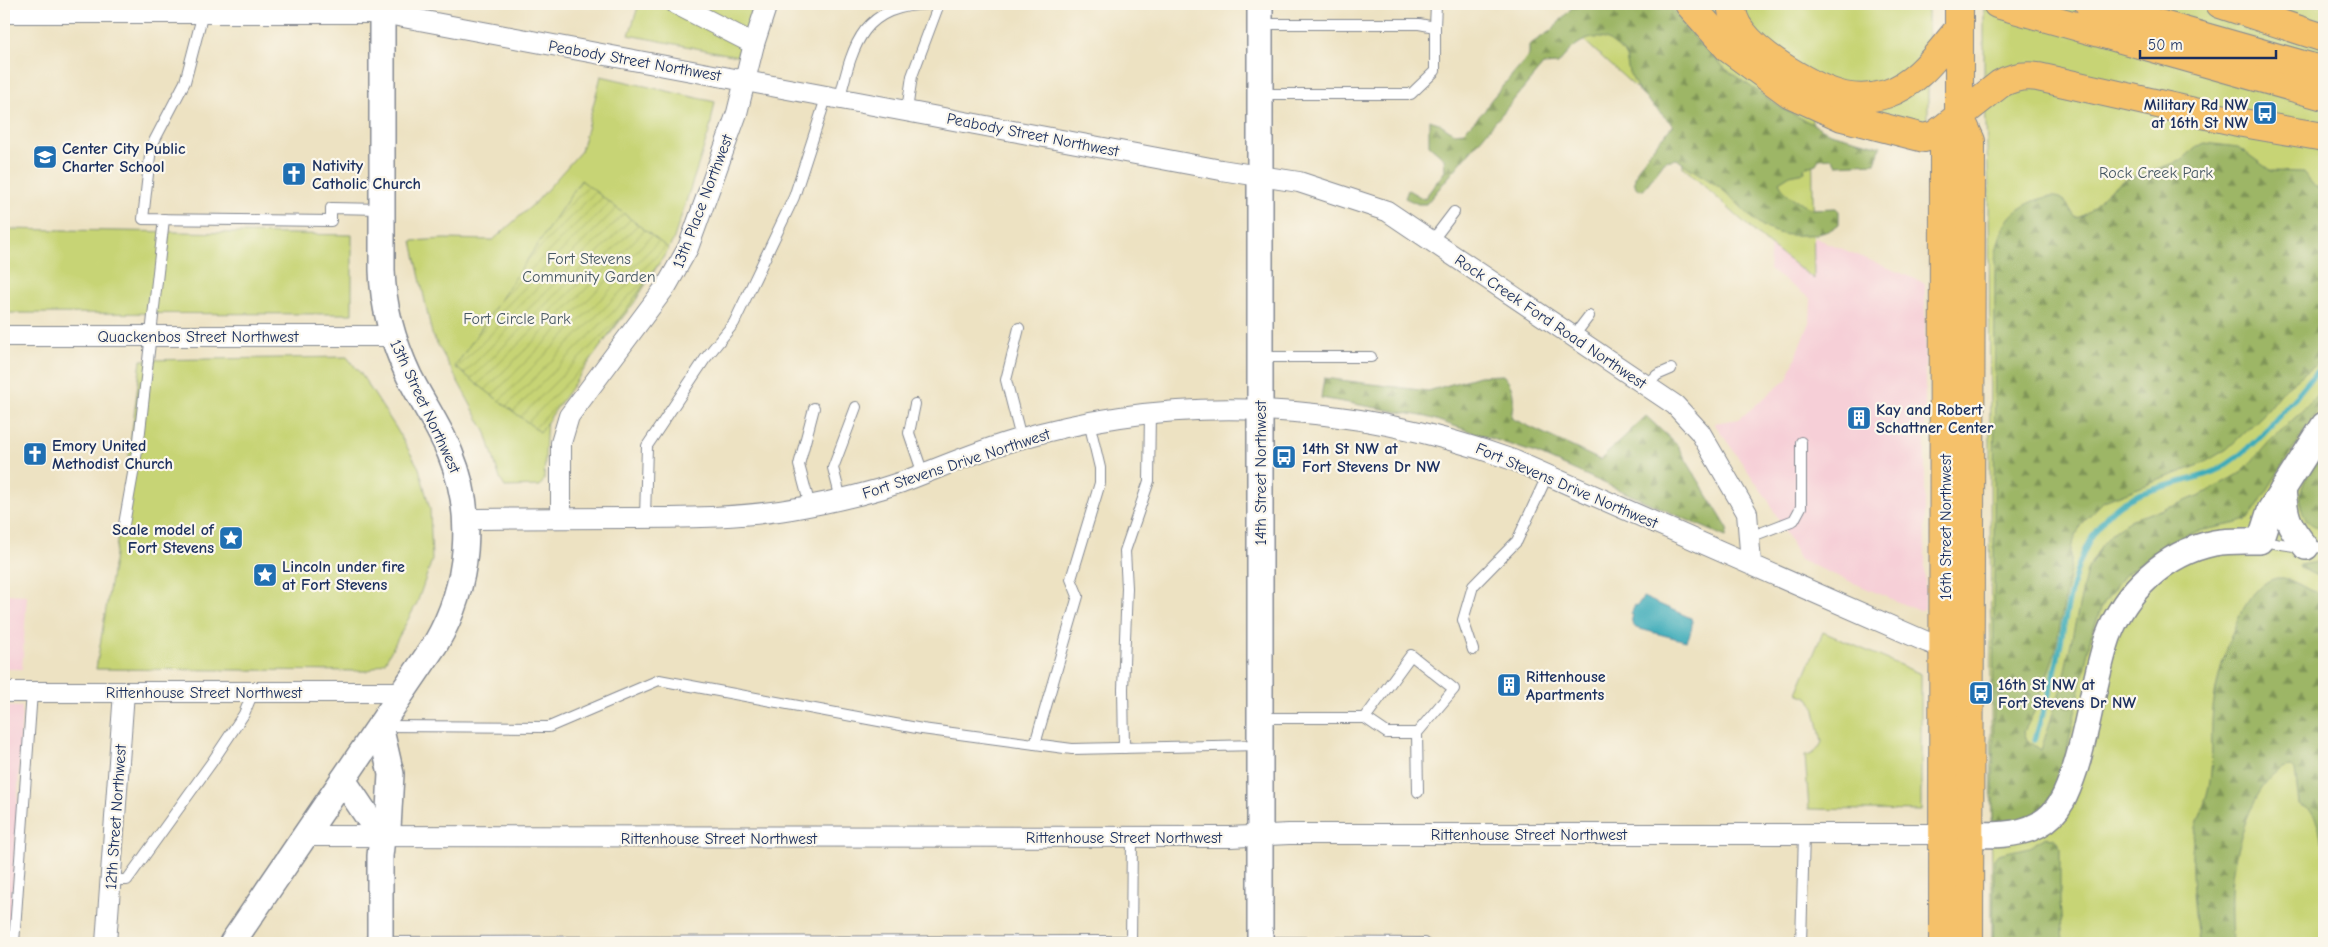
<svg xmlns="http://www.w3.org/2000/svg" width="2328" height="947" font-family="'Comic Neue',sans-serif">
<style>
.built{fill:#f6cfd7}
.green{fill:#c7d475;stroke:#71826a}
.forest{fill:url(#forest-firs);stroke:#5c7262}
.garden{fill:url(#garden-furrows);stroke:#71826a}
.water{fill:#3cacb9;stroke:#2c6e8c}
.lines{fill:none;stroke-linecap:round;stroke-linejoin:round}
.stream{stroke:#3cacb9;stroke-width:5.5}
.service-casing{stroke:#848890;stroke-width:12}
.minor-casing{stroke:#848890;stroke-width:22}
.tertiary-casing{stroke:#848890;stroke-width:28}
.primary-casing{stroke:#848890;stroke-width:30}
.service{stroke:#fff;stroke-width:10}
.minor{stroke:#fff;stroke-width:20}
.tertiary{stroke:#fff;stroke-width:25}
.primary{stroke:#f5c16b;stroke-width:28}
.labels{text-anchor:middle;stroke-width:4.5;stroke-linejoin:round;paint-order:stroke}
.street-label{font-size:16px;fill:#1b2f5e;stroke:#fbf7ec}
.poi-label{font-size:16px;font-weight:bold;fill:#1b2f5e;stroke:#fbf7ec;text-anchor:start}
.park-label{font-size:16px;fill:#465864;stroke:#fbf7ec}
</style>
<defs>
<pattern id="forest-firs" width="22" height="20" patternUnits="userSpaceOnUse" patternTransform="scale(1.25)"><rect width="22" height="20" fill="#9db666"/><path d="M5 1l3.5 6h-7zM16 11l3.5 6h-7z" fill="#7f9457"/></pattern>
<pattern id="garden-furrows" width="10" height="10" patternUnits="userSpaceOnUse" patternTransform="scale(1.25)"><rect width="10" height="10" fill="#c7d475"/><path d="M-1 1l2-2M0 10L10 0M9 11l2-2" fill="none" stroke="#aab668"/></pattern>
</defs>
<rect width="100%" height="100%" fill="#fbf7ec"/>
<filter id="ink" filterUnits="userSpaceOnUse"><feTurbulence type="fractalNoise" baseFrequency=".02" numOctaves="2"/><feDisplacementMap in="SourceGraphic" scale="10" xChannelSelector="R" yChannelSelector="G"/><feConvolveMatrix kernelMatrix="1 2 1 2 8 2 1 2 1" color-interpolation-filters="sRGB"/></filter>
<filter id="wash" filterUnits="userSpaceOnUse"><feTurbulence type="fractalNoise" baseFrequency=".0096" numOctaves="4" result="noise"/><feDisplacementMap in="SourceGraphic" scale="20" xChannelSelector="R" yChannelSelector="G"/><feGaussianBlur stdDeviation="1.12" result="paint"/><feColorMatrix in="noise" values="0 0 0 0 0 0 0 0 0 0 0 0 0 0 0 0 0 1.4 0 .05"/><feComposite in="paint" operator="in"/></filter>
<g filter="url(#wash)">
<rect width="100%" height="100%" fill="#ede2c2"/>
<g class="built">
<path d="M1816,238l109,45v325l-6,3 -119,-51 -32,-60 -54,-77 25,-4 48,-40 23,-57 1,-23 -42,-29 2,-30z"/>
<path d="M4,594l23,1 -5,74h-18z"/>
<path d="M4,706l18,1 -11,236h-7z"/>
</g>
<g class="green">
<path d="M639,4h115l-17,52 -108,-21z"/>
<path d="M1578,4h93l31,39 50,38 60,32 2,166 -45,-34 -86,-78 -3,-39 -102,-93z"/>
<path d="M1699,4h229v116h-48l-48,-18z"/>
<path d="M1984,4h340v939h-332l-3,-748 -5,-118z"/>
<path d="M601,76l114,26 -6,30 -36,109 -39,62 -87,112 -3,65 -4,6 -35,1 -5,-8 -14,-46 -54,-99 -20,-93 32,-2 49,1 44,-39 44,-50z"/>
<path d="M4,229l348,6v79l-348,-1z"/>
<path d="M347,357l14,17 35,54 23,40 11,41 2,51 -15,43 -32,59 -17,9 -272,-2 26,-157 19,-152z"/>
<path d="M1823,632l98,42v137l-112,-2 -4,-53c9,-1 13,-6 17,-14l-8,-36 -5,-8 -12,-5z"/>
</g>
<g class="forest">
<path d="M1575,4h92l35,43 25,23 56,39 47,24 51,13 -6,17 -39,2 -4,-7 -13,1 -3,5 -12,4 1,4 -15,3 -11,7 6,11 26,16 25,-1 3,3v13c-11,9 -21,11 -36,11 -41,3 -51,-20 -78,-43 -15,-13 -33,-21 -48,-33l-12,2 -21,28 -6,1c-15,-16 25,-52 35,-65l-33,-32 -11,-21 -4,-19c-6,-4 -14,-12 -20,-14 -20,-6 -36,11 -47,25l-15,1 -117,139h-8l-13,-6 3,-8 16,9 21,-28 -1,-13 -15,-13v-25l10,3 15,10 9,-1 22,-22 5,-9 39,-46v-10l23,-15z"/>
<path d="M2205,143l33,4 33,24 32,1 11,14 10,6v166l-42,33 -19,24 -36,34 -25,15 -98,37 -23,23 -10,24v17l-16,88 -20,57 -11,22 3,8 14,10 20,-62 26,-118 14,-24 14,-16 17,-11 42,-13 35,-15 32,-18 30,-33 29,-27 24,-26v13l-75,119 -11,4 -49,10 -28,15 -38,28 -21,30 -11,30 -25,120 -7,24 -13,25 -22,17 -31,2 2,-562c1,-13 6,-34 15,-45 8,-10 35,-24 49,-19 9,4 11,13 17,20 14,-3 20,-16 30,-25 18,-17 49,-23 72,-31 10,-6 16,-15 27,-19z"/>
<path d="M1503,375c13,14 11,26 8,43l89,42 46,-44 31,29 51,84 -2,8 -188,-83 -111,-37 -106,-19 3,-20 104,13 51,-15z"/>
<path d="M2324,455v73c-24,-1 -28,-29 -19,-48 4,-9 13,-17 19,-25z"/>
<path d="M2324,561v16l-11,-3 -14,-7 1,-2z"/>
<path d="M2277,578h7l40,18v246h-2c-5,-19 -4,-30 -23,-38l-4,-34 -3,-3c-36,2 -57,81 -60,111 -2,21 -1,44 0,65h-34c-3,-30 -7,-60 -6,-90 1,-27 12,-42 17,-66 5,-26 1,-53 4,-79 4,-34 26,-123 64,-130z"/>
<path d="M2046,837l7,1 5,3 2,7v54l3,41h-70l1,-84 4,-5 31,-7z"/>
</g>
<path class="garden" d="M581,180l88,69 -129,183 -85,-65z"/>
<path class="water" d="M1643,597l48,21c3,6 -1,19 -5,23l-50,-13c-5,-4 -5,-7 -3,-13l-2,-1 4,-9 2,1z"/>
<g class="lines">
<path class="stream" d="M2035,740c6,-23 15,-46 20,-69 13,-55 14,-119 58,-161 27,-25 77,-25 108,-42 36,-20 76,-74 103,-105"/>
</g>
</g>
<g filter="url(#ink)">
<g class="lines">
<defs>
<g id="service">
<path d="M203,13l-18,69 -34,65 -8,72 188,2v-13l52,1"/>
<path d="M1260,24h159l16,3v44l-24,23h-151"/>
<path d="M1435,27l1,-23"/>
<path d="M840,97c14,-56 23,-91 90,-93"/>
<path d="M907,110l5,-34 27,-72"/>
<path d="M1432,241l22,-29"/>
<path d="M1019,328l-13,52 15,58"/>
<path d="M1573,337l16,-21"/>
<path d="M1260,357h111"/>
<path d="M1647,385l10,-10 14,-6"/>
<path d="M915,404l-6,29 14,41"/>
<path d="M841,499l-8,-31 23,-61"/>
<path d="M810,506l-11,-41 15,-57"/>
<path d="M645,518l2,-72 58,-87 29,-36 60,-126 33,-102"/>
<path d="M123,530l16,-90 25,-221"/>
<path d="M1750,537l44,-17 7,-13v-65"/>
<path d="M2261,541l47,7 16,-1"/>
<path d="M1473,650l-10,-30 10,-34 44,-45 31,-67"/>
<path d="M1261,718h104l46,-63 43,34 -37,44 1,59"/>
<path d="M1365,718l22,15h30"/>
<path d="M381,726l168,1 110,-47 263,49 150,20 188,-4"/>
<path d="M1035,744l43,-148 -7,-17 29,-96v-15l-11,-46"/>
<path d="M1124,748l-1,-59 4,-101 -2,-37 24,-70 1,-68"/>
<path d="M111,880h16l85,-118 32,-48 9,-22"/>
<path d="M380,942l752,-1"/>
<path d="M1261,942l164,1"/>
<path d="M14,943l18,-251"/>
<path d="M1131,943l1,-106"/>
<path d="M1801,943l3,-110"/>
</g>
<g id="minor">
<path d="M676,4l78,40"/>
<path d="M4,13h378l839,157 78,12 88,29 288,194 25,27 47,81 4,50"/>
<path d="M4,336h389"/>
<path d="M561,518v-75l8,-27 98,-131 21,-37 49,-135 17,-69 13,-40"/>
<path d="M466,519c55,-1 111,-1 166,-1 58,0 114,0 171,-11 33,-6 67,-14 99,-25 37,-14 73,-30 110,-41 166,-50 339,-39 501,19l414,182 18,7h10"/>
<path d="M4,692h399"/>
<path d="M304,836l926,1 59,-3h654"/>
<path d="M106,943l18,-251"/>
</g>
<g id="tertiary">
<path d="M2283,489c2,27 5,37 23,58"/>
<path d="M380,726l11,48 -3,54 -6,10 -2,18v87"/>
<path d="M343,780l39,58"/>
<path d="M1948,834c29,0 64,5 90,-9 23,-12 30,-35 38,-59 13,-42 18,-87 32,-129 17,-46 57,-84 106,-94 15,-3 31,-2 46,-2l10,-31 54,-85"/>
<path d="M232,943l204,-300c33,-57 40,-128 14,-190 -11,-27 -28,-51 -41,-77 -16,-34 -26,-69 -27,-106v-266"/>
<path d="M1260,943v-939"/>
</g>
<g id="primary">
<path d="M1689,4l40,45 60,44 53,24 82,21 11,-3 65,-51c12,-7 24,-9 38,-7l205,46 81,14"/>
<path d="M1731,4c1,10 4,20 11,28 19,25 72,57 102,64 14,3 29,2 42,-2 32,-10 52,-41 73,-65"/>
<path d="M1959,4v111l12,26 -2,802"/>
<path d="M1997,4l327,92"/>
<path d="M2089,4l235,67"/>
<path d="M2220,4l104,34"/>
<path d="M1943,943l1,-802 15,-26"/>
</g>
</defs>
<use href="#service" class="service-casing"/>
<use href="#minor" class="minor-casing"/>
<use href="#tertiary" class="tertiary-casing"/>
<use href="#primary" class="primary-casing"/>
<use href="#service" class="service"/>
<use href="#minor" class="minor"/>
<use href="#tertiary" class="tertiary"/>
<use href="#primary" class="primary"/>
</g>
</g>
<defs>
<symbol id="bus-square" viewBox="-11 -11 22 22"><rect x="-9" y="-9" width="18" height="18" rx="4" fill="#1f6fb2" stroke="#fbf7ec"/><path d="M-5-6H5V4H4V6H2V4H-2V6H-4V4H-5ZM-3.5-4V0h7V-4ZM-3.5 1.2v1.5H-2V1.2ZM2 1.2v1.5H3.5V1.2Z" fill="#fff"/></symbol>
<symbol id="school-square" viewBox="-11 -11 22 22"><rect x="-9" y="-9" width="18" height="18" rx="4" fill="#1f6fb2" stroke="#fbf7ec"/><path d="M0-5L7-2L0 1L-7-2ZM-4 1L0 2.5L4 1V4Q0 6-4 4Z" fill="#fff"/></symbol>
<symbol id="church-square" viewBox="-11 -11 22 22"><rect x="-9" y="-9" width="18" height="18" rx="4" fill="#1f6fb2" stroke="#fbf7ec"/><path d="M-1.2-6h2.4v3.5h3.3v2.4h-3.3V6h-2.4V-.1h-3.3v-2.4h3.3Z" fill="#fff"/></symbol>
<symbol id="building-square" viewBox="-11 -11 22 22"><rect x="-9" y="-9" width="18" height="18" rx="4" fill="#1f6fb2" stroke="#fbf7ec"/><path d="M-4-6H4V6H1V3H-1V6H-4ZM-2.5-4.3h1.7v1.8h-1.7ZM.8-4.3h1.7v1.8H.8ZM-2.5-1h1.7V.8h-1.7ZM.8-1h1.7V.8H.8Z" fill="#fff"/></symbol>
<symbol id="sight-square" viewBox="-11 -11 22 22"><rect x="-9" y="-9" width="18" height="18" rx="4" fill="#1f6fb2" stroke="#fbf7ec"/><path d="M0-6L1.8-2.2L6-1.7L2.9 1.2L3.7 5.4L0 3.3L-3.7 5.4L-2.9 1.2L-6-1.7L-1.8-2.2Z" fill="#fff"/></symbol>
</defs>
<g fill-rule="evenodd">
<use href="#bus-square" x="2251" y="99" width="28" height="28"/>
<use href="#school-square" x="31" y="143" width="28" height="28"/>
<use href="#church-square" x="280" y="160" width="28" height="28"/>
<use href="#building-square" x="1845" y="404" width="28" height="28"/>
<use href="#church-square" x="21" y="440" width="28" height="28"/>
<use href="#bus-square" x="1270" y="443" width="28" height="28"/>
<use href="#sight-square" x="217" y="524" width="28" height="28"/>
<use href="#sight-square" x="251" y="561" width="28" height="28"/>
<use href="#building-square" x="1495" y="671" width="28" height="28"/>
<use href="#bus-square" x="1967" y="679" width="28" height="28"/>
</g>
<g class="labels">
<g class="street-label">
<text transform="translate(635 60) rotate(10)" y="6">Peabody Street Northwest</text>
<text transform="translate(1033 134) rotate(11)" y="6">Peabody Street Northwest</text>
<text transform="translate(702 201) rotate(-69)" y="6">13th Place Northwest</text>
<text transform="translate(1551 321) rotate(34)" y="6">Rock Creek Ford Road Northwest</text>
<text x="198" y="342">Quackenbos Street Northwest</text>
<text transform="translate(426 406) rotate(65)" y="6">13th Street Northwest</text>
<text transform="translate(956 463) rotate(-18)" y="6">Fort Stevens Drive Northwest</text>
<text transform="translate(1260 473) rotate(-90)" y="6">14th Street Northwest</text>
<text transform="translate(1567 485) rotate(23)" y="6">Fort Stevens Drive Northwest</text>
<text transform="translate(1945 527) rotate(-90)" y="6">16th Street Northwest</text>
<text x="204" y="698">Rittenhouse Street Northwest</text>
<text transform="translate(115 817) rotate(-86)" y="6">12th Street Northwest</text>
<text x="1529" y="840">Rittenhouse Street Northwest</text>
<text x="1124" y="843">Rittenhouse Street Northwest</text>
<text x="719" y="844">Rittenhouse Street Northwest</text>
</g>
<g class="poi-label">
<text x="2248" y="110" text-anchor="end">Military Rd NW<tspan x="2248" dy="18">at 16th St NW</tspan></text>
<text x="62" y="154">Center City Public<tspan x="62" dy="18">Charter School</tspan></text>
<text x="312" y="171">Nativity<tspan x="312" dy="18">Catholic Church</tspan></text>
<text x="1876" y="415">Kay and Robert<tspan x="1876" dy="18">Schattner Center</tspan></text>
<text x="52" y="451">Emory United<tspan x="52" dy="18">Methodist Church</tspan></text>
<text x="1302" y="454">14th St NW at<tspan x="1302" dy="18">Fort Stevens Dr NW</tspan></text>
<text x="214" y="535" text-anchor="end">Scale model of<tspan x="214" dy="18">Fort Stevens</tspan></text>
<text x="282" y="572">Lincoln under fire<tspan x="282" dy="18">at Fort Stevens</tspan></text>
<text x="1526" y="682">Rittenhouse<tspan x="1526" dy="18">Apartments</tspan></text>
<text x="1998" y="690">16th St NW at<tspan x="1998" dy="18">Fort Stevens Dr NW</tspan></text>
</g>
<g class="park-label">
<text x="2156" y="178">Rock Creek Park</text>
<text x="589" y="264">Fort Stevens<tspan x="589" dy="18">Community Garden</tspan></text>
<text x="517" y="324">Fort Circle Park</text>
</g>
</g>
<rect width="2328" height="947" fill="none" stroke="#fbf7ec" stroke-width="20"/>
<path d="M2140 50v8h136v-8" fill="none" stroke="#1b2f5e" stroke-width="2.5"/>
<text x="2148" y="50" font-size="15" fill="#1b2f5e" stroke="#fbf7ec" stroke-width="4" paint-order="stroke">50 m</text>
</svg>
